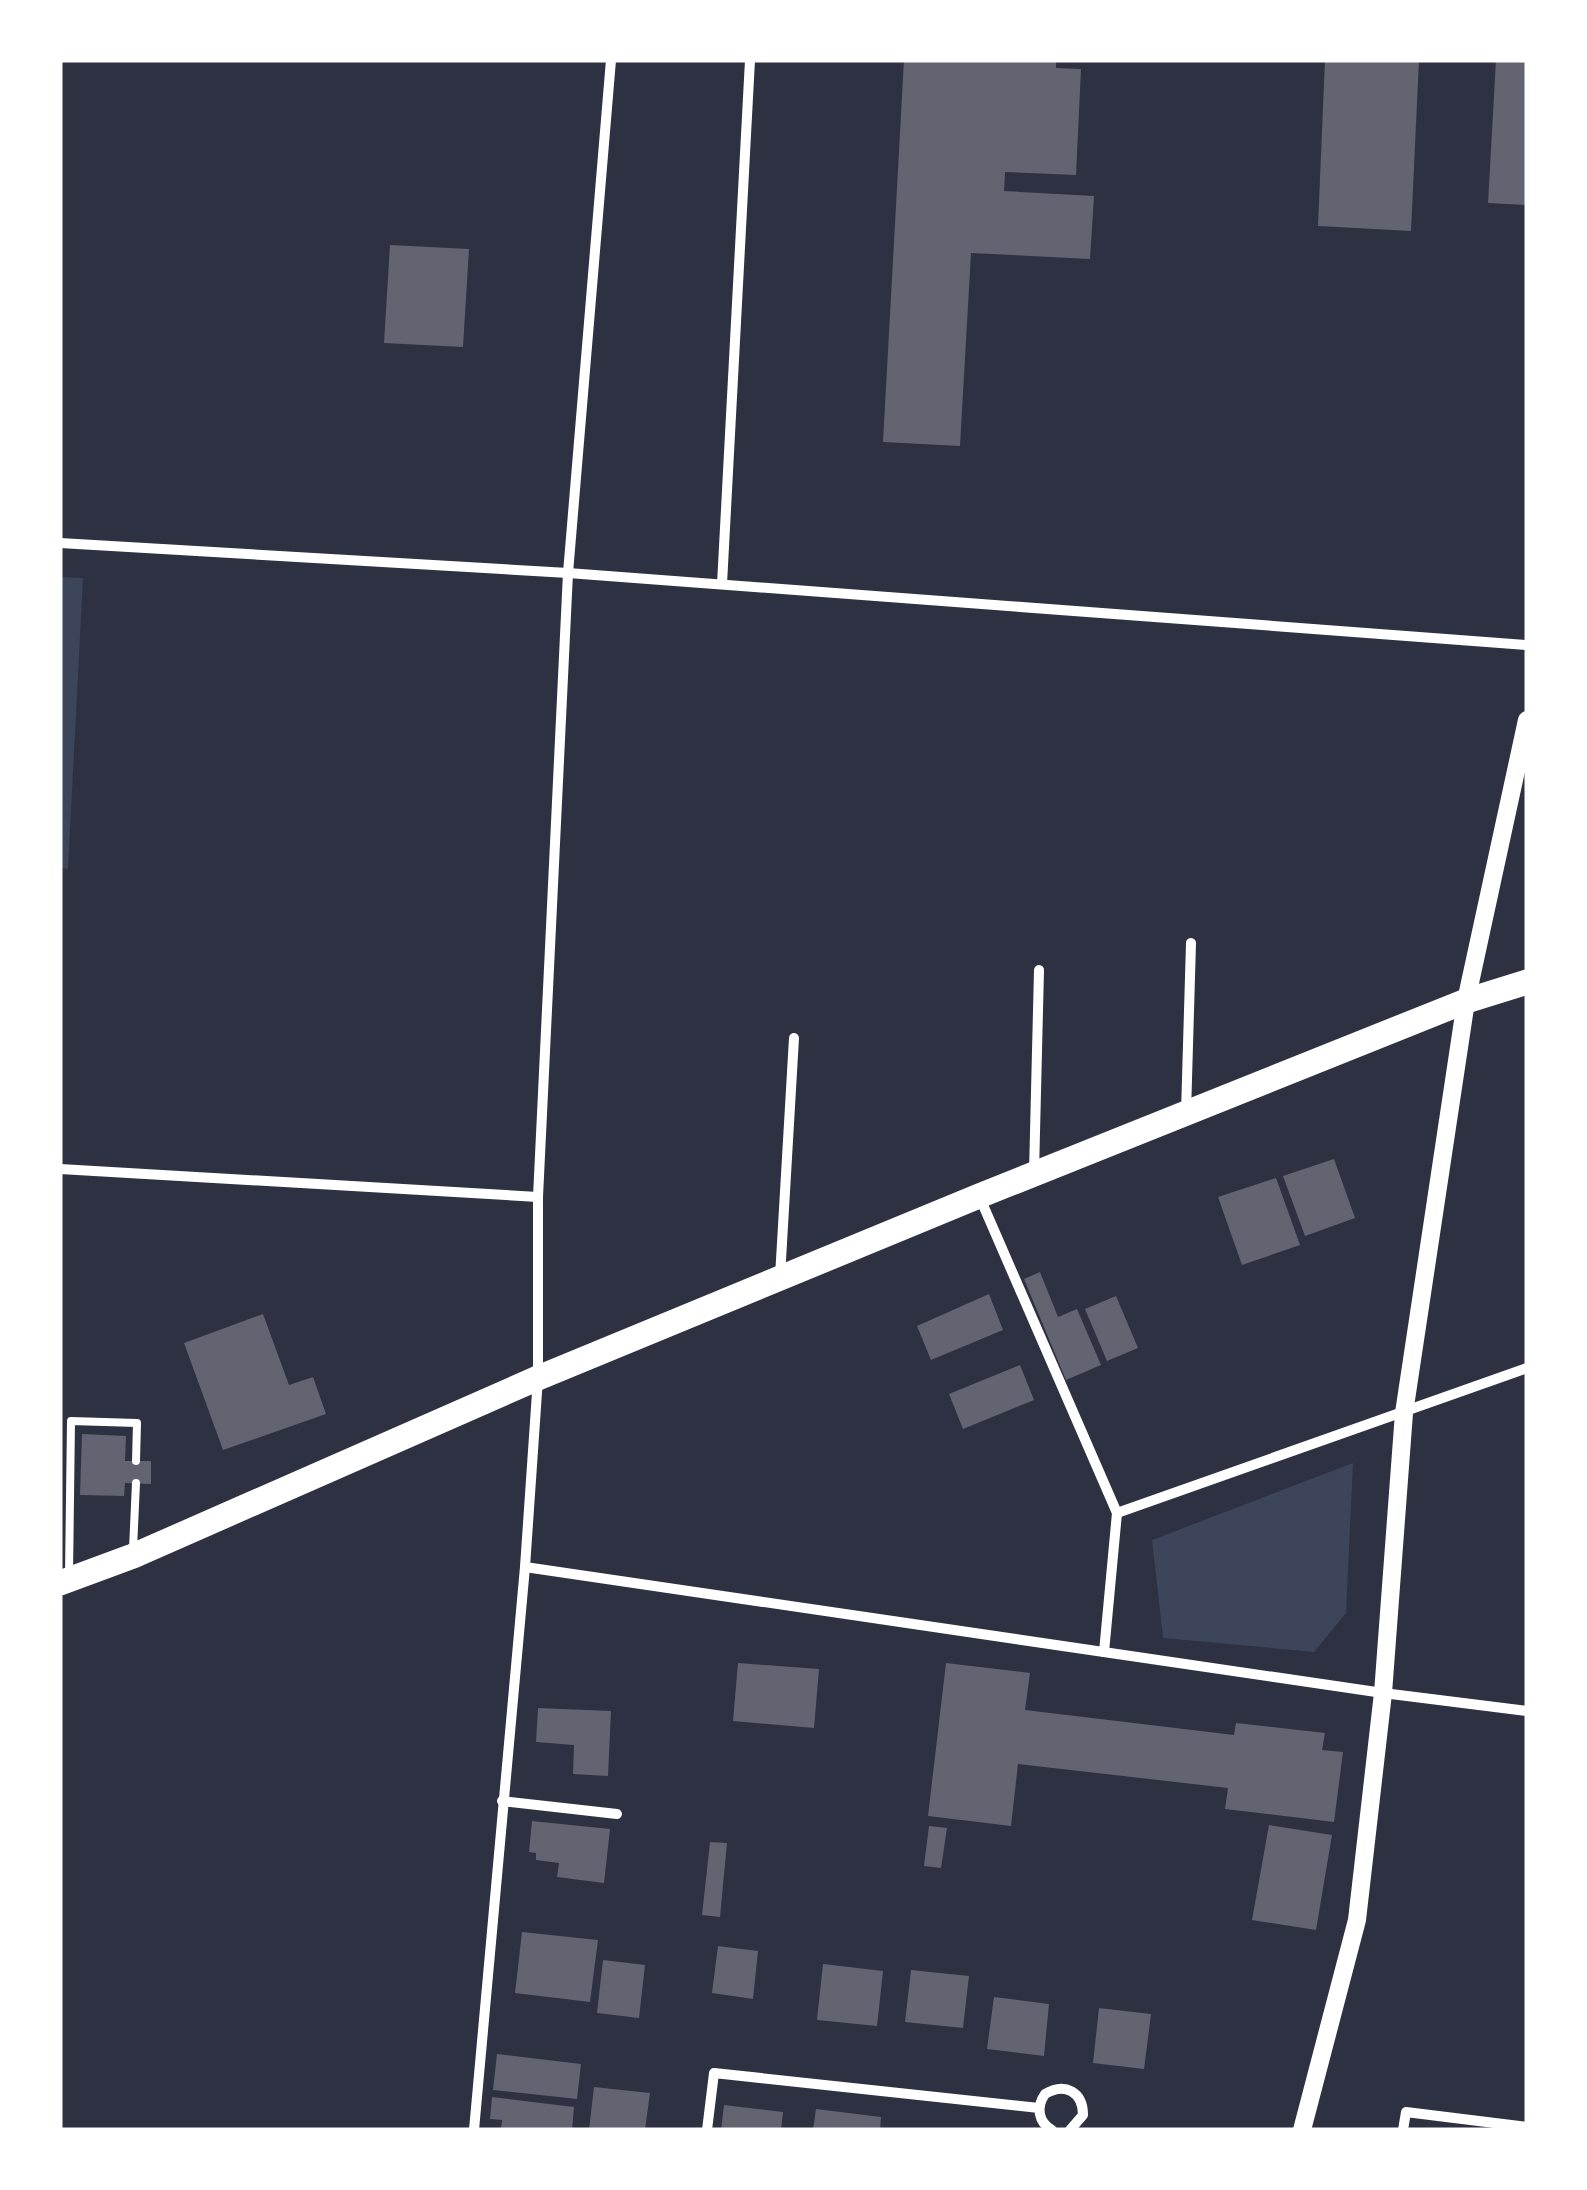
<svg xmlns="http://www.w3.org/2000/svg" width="1587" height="2190" font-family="'DM Sans',sans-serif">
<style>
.green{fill:#3c4559}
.building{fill:#626471}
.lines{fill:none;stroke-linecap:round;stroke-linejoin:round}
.service{stroke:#fff;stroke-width:8}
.minor{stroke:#fff;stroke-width:10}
.tertiary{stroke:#fff;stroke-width:18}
.primary{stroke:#fff;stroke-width:25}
</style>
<rect width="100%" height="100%" fill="#2d3142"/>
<g class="green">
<path d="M60,577l23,1 -15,291 -8,-1z"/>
<path d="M1353,1463l-7,150 -32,39 -151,-14 -11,-98z"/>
</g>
<g class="building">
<path d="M904,60h152v8l25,1 -5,106 -71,-3 -1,19 90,5 -4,63 -119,-6 -11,193 -77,-4z"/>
<path d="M1325,60h94l-8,171 -93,-5z"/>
<path d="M1496,60h31v145l-39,-2z"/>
<path d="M390,245l79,4 -6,98 -79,-4z"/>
<path d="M1334,1159l21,59 -50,18 -22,-60z"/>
<path d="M1276,1178l24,67 -58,20 -24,-68z"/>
<path d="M1040,1272l18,45 19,-8 24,56 -35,15 -42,-101z"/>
<path d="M989,1294l14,36 -72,30 -14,-34z"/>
<path d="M1116,1296l22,52 -31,13 -22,-52z"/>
<path d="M263,1314l26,71 24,-8 13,37 -103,36 -39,-107z"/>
<path d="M1020,1365l14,35 -71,29 -14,-35z"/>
<path d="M82,1434l44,2 -1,25h26v23l-26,-1 -1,13 -44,-1z"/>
<path d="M738,1663l81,6 -5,59 -81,-7z"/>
<path d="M946,1663l84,10 -5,37 209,25 2,-12 89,10 -3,17 21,2 -9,70 -109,-13 3,-21 -210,-24 -7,62 -83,-10z"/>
<path d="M538,1708l73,3 -3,65 -35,-2 1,-29 -38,-3z"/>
<path d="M532,1821l78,8 -6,54 -47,-6 2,-14 -23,-3v-7l-7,-1z"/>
<path d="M1269,1825l63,10 -16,95 -64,-10z"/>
<path d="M929,1826l18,2 -6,40 -17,-2z"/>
<path d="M710,1842l17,1 -7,74 -18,-2z"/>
<path d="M522,1932l76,8 -8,62 -75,-9z"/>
<path d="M718,1946l40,5 -5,48 -41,-6z"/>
<path d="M603,1960l42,5 -6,53 -42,-5z"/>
<path d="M823,1964l60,7 -6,55 -60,-6z"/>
<path d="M911,1970l58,6 -6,52 -58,-6z"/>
<path d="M994,1997l55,7 -5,52 -57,-7z"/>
<path d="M1099,2008l52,6 -7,55 -51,-6z"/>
<path d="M497,2054l84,10 -4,35 -84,-9z"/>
<path d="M594,2087l56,6 -5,37h-56z"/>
<path d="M492,2097l82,10 -2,23h-71l1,-10 -12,-1z"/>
<path d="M724,2105l59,7 -2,18h-60z"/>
<path d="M816,2109l65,8 -1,13h-67z"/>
</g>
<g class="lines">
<g class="service">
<path d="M133,1549l3,-66"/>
<path d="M69,1575l2,-154 66,2 -1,38"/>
</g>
<g class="minor">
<path d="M60,543l508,30 959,72"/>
<path d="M722,584l28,-524"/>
<path d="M1186,1113l5,-170"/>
<path d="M60,1169l478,28"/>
<path d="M1034,1173l5,-203"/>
<path d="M980,1198l137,315"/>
<path d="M780,1277l14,-239"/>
<path d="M525,1567l858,126 144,18"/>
<path d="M1104,1652l13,-139 410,-145"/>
<path d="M502,1801l115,13"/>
<path d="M474,2130l51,-563 13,-189v-181l30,-624 43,-513"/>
<path d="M707,2130l7,-57 325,35"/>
<path d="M1052,2130c-14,-8 -16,-23 -7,-36 20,-12 38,-2 38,21l-13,15"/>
<path d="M1403,2130l3,-18 121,15"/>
</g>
<path class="tertiary" d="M1302,2130l55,-210 26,-227 21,-280 62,-412 61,-281"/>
<path class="primary" d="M60,1583l73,-27 405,-178 441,-182 487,-195 61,-19"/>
</g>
<rect width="1587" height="2190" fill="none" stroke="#ffffff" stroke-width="125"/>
</svg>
